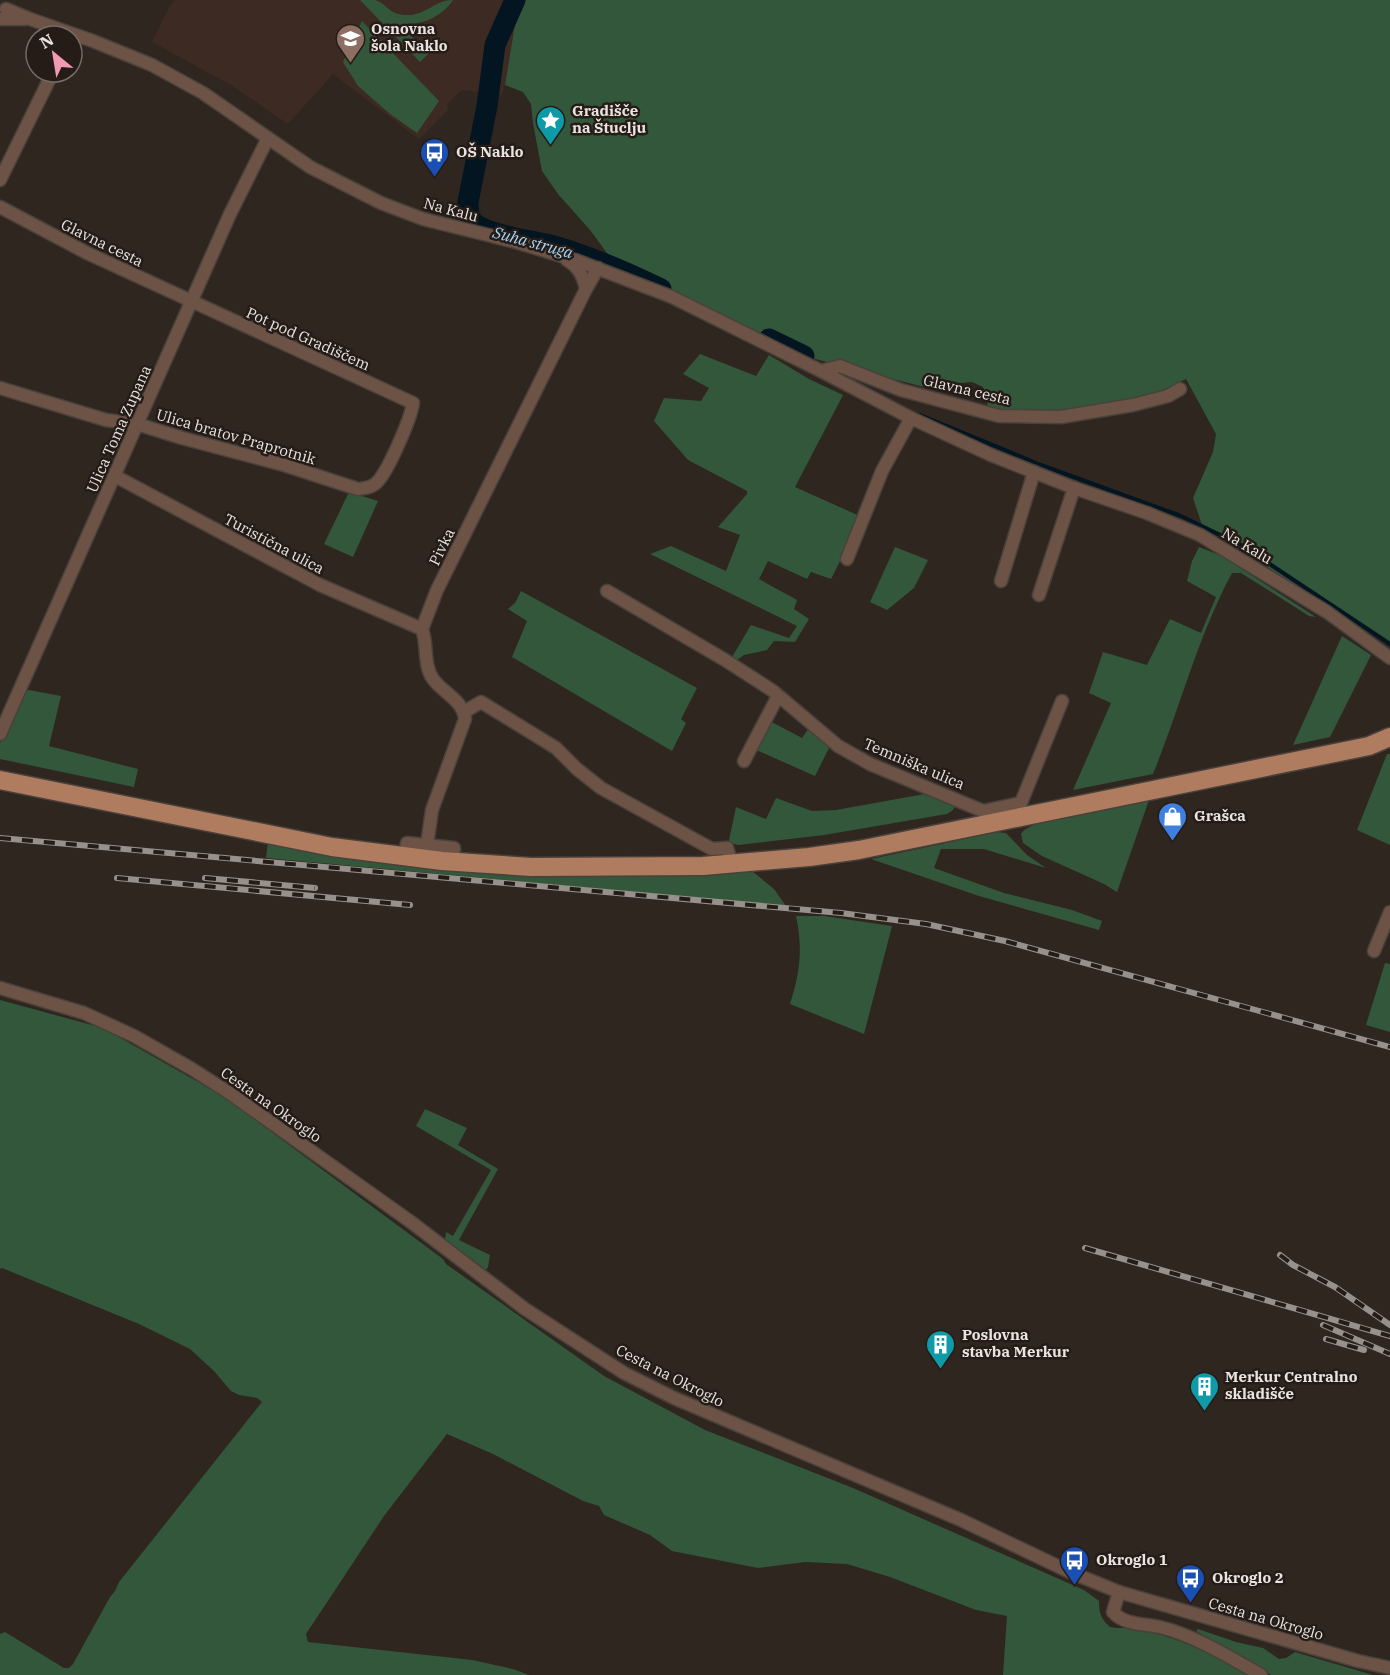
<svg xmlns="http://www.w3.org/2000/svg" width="1390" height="1675" font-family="'IBM Plex Serif',serif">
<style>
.education{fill:#3d2b23}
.green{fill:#32573b}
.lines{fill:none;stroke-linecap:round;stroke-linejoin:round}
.stream{stroke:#031521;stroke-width:4}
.river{stroke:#031521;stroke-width:21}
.street-casing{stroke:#49413b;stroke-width:15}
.primary-casing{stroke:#49413b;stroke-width:21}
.street{stroke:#6c5345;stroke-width:12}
.primary{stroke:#af7c60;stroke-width:18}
.rail-casing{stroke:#98908b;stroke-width:6}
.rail{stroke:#251c17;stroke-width:4;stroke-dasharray:11;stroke-linecap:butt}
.labels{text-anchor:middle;stroke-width:5;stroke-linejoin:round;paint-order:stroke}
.poi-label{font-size:15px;font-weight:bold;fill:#eae4e0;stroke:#251c17;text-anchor:start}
.street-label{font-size:15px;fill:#eae4e0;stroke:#251c17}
.water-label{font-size:16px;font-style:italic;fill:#a5d6fa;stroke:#251c17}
</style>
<rect width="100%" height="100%" fill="#2f2620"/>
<path class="education" d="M175,0h344l-14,85 -4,10 -39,-5 -15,14 1,6 -29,29 -86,-65 -45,50 -57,-39 -79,-43 17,-35z"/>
<g class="green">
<path d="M360,0c4,0 11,0 15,0 12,3 13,16 34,15 19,-1 26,-15 44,-15 -12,18 -32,25 -53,25l29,28 -9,9z"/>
<path d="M519,0h871v646l-188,-121 -9,-27 20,-46 3,-18 -30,-55 -29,14 -47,16 -122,3 -1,-16 -4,-9 -11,-5 -48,5 -120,-31 -131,-66 -55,-22 -28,-38 -32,-36 -16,-23 -9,-48 -2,-19 -8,-12 -18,-7z"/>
<path d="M362,21l77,80 -22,32 -27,-19 -32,-28 -15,-24z"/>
<path d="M700,354l56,22 13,-21 40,24 34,16 -48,92 67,30 -31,62 -20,-7 -4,7 -39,-18 -9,18 38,21 -3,9 15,10 -14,23 -21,-1 -7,9 -23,5 -7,5 -5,-3 19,-32 38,13 8,-12 -147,-72 21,-8 55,25 14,-36 -22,-8 29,-33v-3l-59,-31 -34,-39 10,-23 37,3 8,-13 -26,-14z"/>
<path d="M349,492l29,9 -25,56 -29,-13z"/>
<path d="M895,547l33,13 -14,28 -27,22 -17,-8z"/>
<path d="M1199,547l23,9 94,61 -7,-1 -68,-43h-9c-34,63 -52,135 -79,201l-80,16 38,-87 -22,-10 14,-41 44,13 23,-46 31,14 15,-36 -29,-16 5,-20z"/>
<path d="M521,591l176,97 -16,31 5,4 -14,28 -160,-94 15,-36 -19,-12 7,-6z"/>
<path d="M1342,636l29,19 -41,82 -37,8z"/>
<path d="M29,690l32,6 -12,50 89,23 -4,18 -134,-28v-16l23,-52z"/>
<path d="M768,720l34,18 7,-10 21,18 -15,30 -61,-27z"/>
<path d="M1387,754h3v91l-33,-15z"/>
<path d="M930,793l25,13 -2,4 -6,4 -123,21 -86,10 -8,-2 -1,-3 7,-33 30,12 10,-21 36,13 24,-1z"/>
<path d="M1149,800l-32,92 -13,-8 -62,-28 -19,-13 -2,-9 3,-4 11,-6z"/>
<path d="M997,832l9,1 21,22 19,13 -62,-19h-43l-7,19 70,25 68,17 30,11 -3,9 -120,-34 -108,-37z"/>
<path d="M268,842l265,32 91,2 128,-5 22,18 12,17 -520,-48z"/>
<path d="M796,916h28l68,10 -28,108 -74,-30c10,-31 13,-55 6,-88z"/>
<path d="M1385,963l5,1v68l-24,-7z"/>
<path d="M0,1000l103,28 120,68 220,163 3,5 158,112 101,54 148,58 231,102 15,11c0,12 2,18 11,26 9,2 19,0 28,2 40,8 78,27 114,46h-249l4,-59 -31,-6 -86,-33 -43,-13 -42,-2 -47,6 -86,-17 -22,-16 -46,-20 -5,-9 -16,-5 -90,-47 -46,-20 -63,82 -78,118 2,8 164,18 41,9 16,6h-529v-41l5,-2 59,36h5l4,-4 37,-67 5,-6 4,-9 143,-180 -5,-4 -18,-3 -8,-4 -17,-20 -24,-22 -51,-25 -137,-56 -2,1z"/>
<path d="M425,1109l42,19 -9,17 40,24 -39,71 31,15 -2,12 -2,3 -41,-31 1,-7 7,4 38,-66 -75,-44z"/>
<path d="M1198,1629l38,13 27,6 16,11 7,-1 9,-6 78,23h-102l-75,-44z"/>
</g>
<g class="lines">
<path class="stream" d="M920,415l121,50 140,51 60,29 149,99"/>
<g class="river">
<path d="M515,0l-20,45 -8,61 -19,96c0,8 0,16 6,21 16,13 63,18 84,24 36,11 70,26 103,42"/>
<path d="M769,339l35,17"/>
</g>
<defs>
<g id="street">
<path d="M6,9l24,10 63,22 59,24 51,28 107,74 71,36 42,16 93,23 62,19 94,36 149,74 90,47 80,37 83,33 73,25 53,22 127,77 63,46"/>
<path d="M2,19h23"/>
<path d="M0,180l53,-108"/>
<path d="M0,207l87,46 326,150c-2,15 -26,72 -38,81 -5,4 -10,4 -17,5l-74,-24 -102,-27 -45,-14 -31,-4 -106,-32"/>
<path d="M567,260c12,7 16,16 19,29"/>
<path d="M821,371l19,-5 61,24 98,26 62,1 72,-12 35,-9 12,-7"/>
<path d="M115,476l205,109 102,44"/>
<path d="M847,559l35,-88 29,-53"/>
<path d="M1001,581l33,-109"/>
<path d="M607,591l118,69 48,31 65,55 32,18 113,47 12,12"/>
<path d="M1039,595l35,-107"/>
<path d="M464,712l17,-10 75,46 21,21 24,19 111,61 15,-1 5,16"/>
<path d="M0,734l230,-520 38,-76"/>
<path d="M744,761l34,-65"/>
<path d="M983,811l38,-8 41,-102"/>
<path d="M427,845l5,-35 33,-91c-2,-19 -22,-26 -32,-40 -10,-14 -5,-34 -11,-50l15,-39 149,-301 12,-21"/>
<path d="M405,857l2,-14 47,5 -1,14"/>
<path d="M1374,951l16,-39"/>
<path d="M0,988l84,25 50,23 58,33 36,23 183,130 114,87 99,64 50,25 287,122 109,52 49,20 239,69 32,7"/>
<path d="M1119,1592l-6,20c11,13 32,12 47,15 36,9 69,30 101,48"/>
</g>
<path id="primary" d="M0,780l332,67 110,14 89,6 172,-1 106,-9 50,-7 510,-104 21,-9"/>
</defs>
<use href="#street" class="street-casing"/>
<use href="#primary" class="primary-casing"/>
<use href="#street" class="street"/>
<use href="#primary" class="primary"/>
<defs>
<g id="rail">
<path d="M0,838l841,75 85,11 79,17 385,106"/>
<path d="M117,878l293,27"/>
<path d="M205,878l110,10"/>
<path d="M1085,1248l305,88"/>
<path d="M1280,1255l13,10 42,22 55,38"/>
<path d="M1323,1325l67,29"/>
<path d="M1326,1339l38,11"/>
</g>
</defs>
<use href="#rail" class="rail-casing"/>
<use href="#rail" class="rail"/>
</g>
<defs>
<symbol id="school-pin" viewBox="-11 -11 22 30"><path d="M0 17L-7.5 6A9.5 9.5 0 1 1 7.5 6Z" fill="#8d6e63" stroke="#251c17"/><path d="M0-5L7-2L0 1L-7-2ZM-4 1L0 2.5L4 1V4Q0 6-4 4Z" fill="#fff"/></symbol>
<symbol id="sight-pin" viewBox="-11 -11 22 30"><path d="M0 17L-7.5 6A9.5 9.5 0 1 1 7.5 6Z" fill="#0f9aa8" stroke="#251c17"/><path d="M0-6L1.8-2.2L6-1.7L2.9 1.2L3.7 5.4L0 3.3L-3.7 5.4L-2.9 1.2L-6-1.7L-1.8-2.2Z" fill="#fff"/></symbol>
<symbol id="bus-pin" viewBox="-11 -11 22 30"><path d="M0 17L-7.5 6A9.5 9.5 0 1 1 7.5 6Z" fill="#1a4fb4" stroke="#251c17"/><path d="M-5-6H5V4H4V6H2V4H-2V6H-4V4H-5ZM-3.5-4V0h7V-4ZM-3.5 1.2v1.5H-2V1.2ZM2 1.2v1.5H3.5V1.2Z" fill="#fff"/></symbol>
<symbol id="shop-pin" viewBox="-11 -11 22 30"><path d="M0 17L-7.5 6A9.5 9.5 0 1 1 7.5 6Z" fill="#3f7fe0" stroke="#251c17"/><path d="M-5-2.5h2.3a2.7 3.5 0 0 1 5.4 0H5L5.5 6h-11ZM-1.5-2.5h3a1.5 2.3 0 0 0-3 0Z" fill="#fff"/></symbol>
<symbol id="building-pin" viewBox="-11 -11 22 30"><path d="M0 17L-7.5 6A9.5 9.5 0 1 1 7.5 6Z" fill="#0f9aa8" stroke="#251c17"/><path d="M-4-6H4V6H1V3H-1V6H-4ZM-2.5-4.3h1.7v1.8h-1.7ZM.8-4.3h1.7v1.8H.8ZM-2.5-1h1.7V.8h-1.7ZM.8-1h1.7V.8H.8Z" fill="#fff"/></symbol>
</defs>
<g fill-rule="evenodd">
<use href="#school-pin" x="334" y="22" width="33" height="45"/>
<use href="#sight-pin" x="534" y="104" width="33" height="45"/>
<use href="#bus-pin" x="418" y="136" width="33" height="45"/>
<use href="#shop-pin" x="1156" y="800" width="33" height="45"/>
<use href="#building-pin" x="924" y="1328" width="33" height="45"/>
<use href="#building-pin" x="1188" y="1370" width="33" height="45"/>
<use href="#bus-pin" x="1058" y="1544" width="33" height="45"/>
<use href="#bus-pin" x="1174" y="1562" width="33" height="45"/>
</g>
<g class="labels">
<g class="poi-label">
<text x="371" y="34">Osnovna<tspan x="371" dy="17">šola Naklo</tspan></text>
<text x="572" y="116">Gradišče<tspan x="572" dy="17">na Štuclju</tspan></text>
<text x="456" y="157">OŠ Naklo</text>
<text x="1194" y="821">Grašca</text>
<text x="962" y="1340">Poslovna<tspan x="962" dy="17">stavba Merkur</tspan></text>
<text x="1225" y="1382">Merkur Centralno<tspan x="1225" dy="17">skladišče</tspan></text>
<text x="1096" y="1565">Okroglo 1</text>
<text x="1212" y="1583">Okroglo 2</text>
</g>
<g class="street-label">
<text transform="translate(451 210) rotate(15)" y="5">Na Kalu</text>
<text transform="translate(102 243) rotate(26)" y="5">Glavna cesta</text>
<text transform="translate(308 339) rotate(24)" y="5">Pot pod Gradiščem</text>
<text transform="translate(967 390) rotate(13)" y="5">Glavna cesta</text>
<text transform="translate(119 429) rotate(-66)" y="5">Ulica Toma Zupana</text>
<text transform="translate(236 437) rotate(16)" y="5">Ulica bratov Praprotnik</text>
<text transform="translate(274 544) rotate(28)" y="5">Turistična ulica</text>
<text transform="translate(1247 546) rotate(31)" y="5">Na Kalu</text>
<text transform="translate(442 547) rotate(-64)" y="5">Pivka</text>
<text transform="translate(914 764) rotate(23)" y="5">Temniška ulica</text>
<text transform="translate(271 1105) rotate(35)" y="5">Cesta na Okroglo</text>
<text transform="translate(670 1376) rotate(27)" y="5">Cesta na Okroglo</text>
<text transform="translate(1266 1619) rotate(16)" y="5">Cesta na Okroglo</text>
</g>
<g class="water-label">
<text transform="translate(533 242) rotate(15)" y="6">Suha struga</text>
</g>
</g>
<g transform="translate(54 54) rotate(330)"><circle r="28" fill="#251c17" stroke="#746c67" stroke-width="1.5"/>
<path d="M0-4.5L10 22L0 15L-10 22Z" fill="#f19ab1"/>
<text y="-9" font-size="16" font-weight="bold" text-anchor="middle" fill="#eae4e0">N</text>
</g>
</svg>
